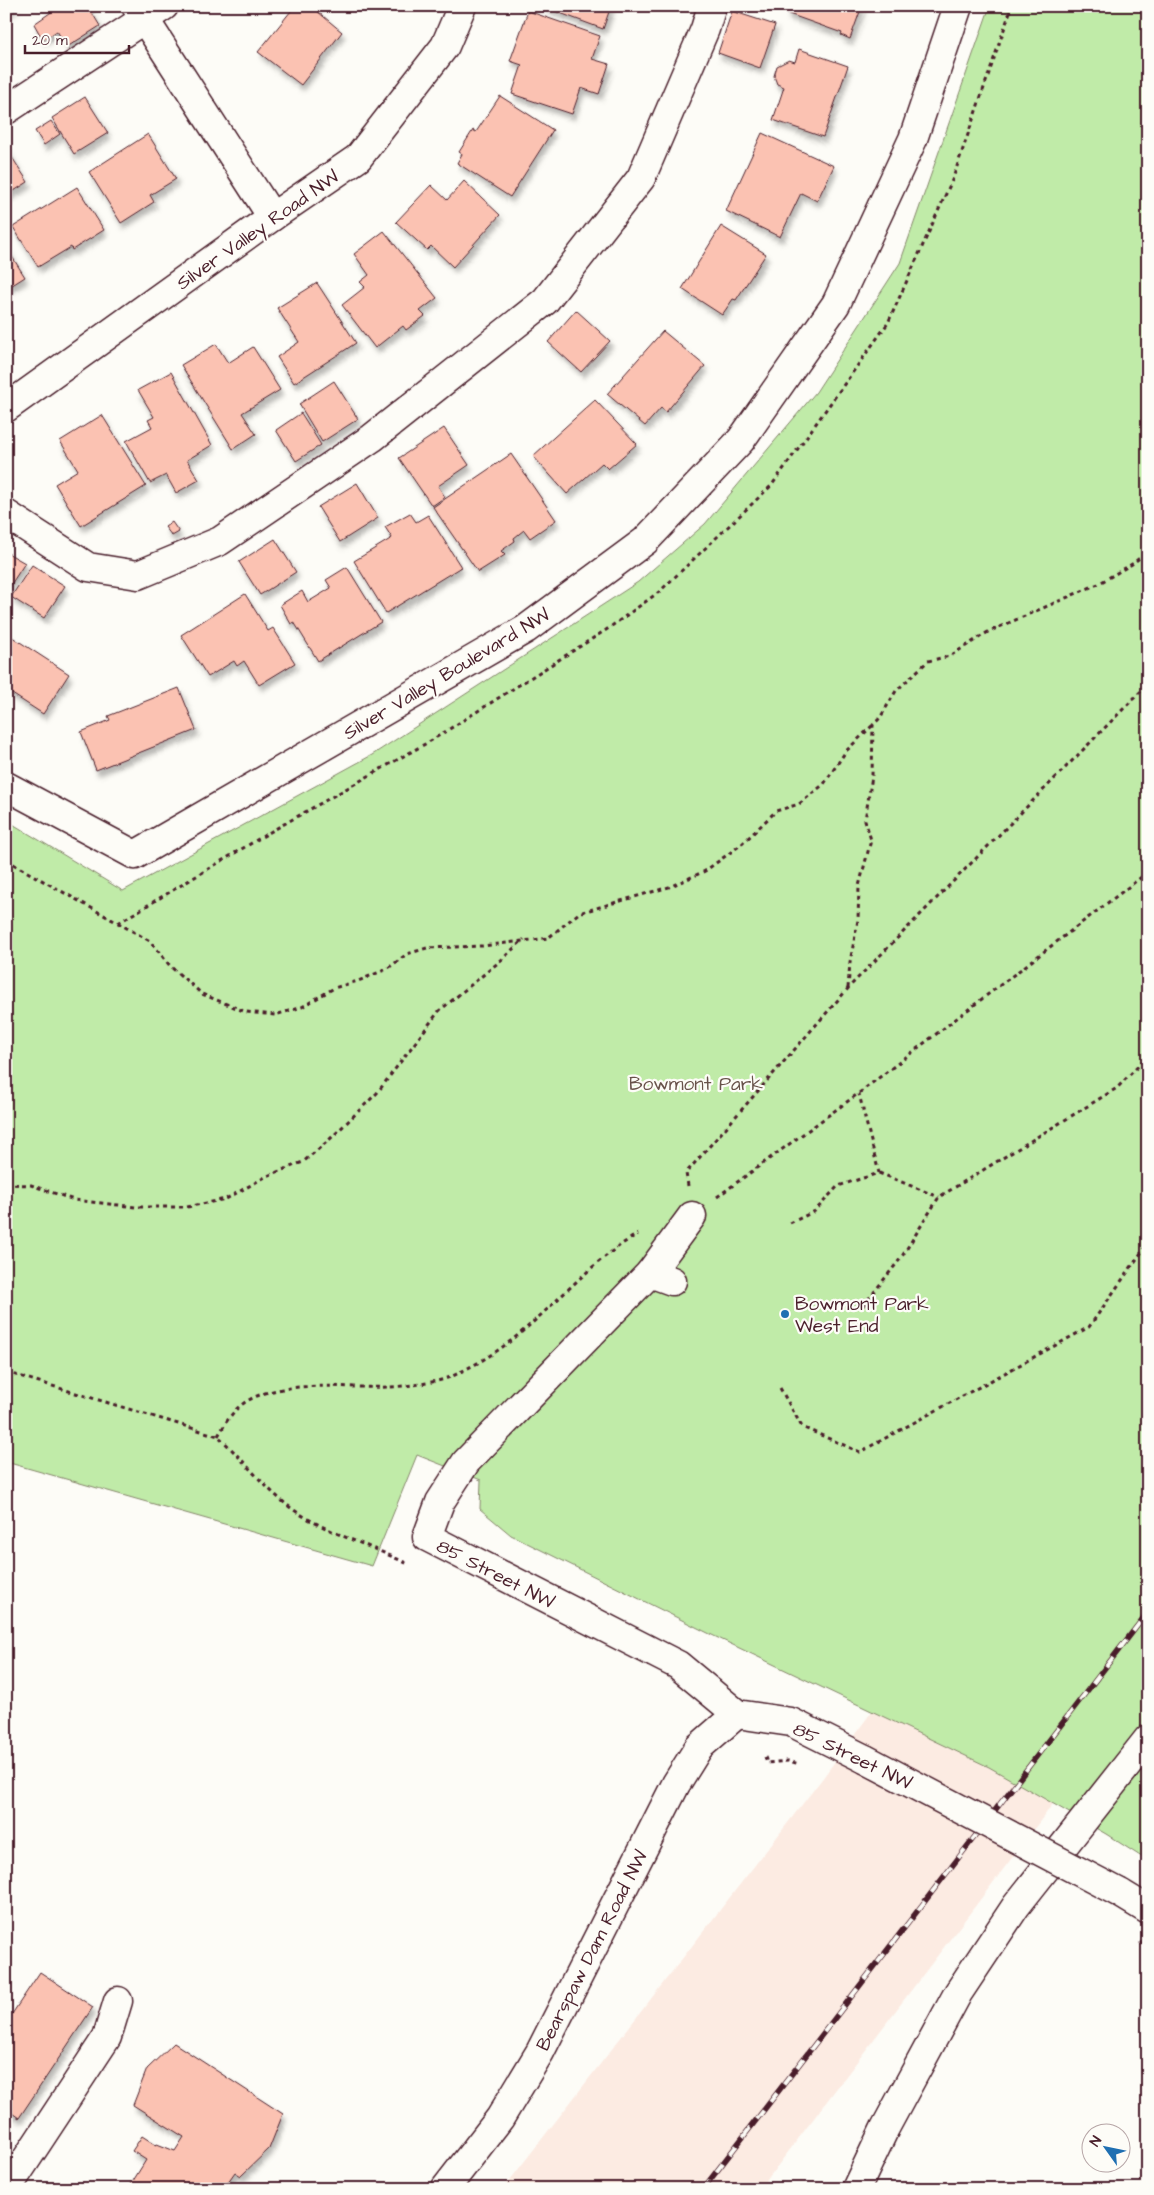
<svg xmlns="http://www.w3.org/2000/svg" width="1154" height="2195" font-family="'Architects Daughter',sans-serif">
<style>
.built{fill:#fcebe2}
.green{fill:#c0eba8;stroke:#85856a}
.building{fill:#fbc2b2;stroke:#4a1f2b;filter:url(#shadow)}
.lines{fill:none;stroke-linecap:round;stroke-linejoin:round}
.minor-casing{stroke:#4a1f2b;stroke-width:31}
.path{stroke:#4a1f2b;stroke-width:3;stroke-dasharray:4 4;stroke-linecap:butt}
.minor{stroke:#fdfcf7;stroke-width:28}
.rail-casing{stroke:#4a1f2b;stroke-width:5.5}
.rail{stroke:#fdfcf7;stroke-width:4;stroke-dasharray:11;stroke-linecap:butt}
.minor-bridge-casing{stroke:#4a1f2b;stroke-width:31;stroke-linecap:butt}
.minor-bridge{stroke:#fdfcf7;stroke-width:28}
.poi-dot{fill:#1f6fb2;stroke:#fdfcf7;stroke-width:2}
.labels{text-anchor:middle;stroke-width:4.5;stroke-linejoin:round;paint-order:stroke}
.street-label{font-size:19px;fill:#4a1f2b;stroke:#fdfcf7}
.park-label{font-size:19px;fill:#68524a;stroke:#fdfcf7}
.poi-label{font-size:19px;fill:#4a1f2b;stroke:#fdfcf7;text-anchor:start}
</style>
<defs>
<filter id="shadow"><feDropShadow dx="3" dy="5.5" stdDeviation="2.5" flood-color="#0004"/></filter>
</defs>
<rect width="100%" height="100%" fill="#fdfcf7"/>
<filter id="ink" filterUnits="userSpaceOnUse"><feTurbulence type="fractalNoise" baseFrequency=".02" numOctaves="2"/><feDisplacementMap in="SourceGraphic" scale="10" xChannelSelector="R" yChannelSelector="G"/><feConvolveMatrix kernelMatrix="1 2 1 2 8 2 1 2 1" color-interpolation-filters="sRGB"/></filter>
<g filter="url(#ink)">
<path class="built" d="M904,1668l219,44 -363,477h-257l319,-410z"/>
<path class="green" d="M990,6h158v1855l-42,-27 -117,-67 -275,-131 -203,-101 -31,-26 1,-29 -64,-25 -45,111 -366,-104v-642l117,71 249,-136 266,-173 67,-58 111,-132 84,-129z"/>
<g class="building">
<path d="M6,6h10l-10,6z"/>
<path d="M60,6h28l12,20 -33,21 -10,-16 -14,9 -9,-16z"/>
<path d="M295,6h16l31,26 -41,53 -43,-33z"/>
<path d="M541,6h70l-8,23z"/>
<path d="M788,6h74l-12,33 -9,-4 1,-2 -56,-20z"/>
<path d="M528,11l72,25 -8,23 17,5 -10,30 -18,-6 -9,26 -60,-20 10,-29 -12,-4z"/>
<path d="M732,11l43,14 -15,43 -42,-15z"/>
<path d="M799,49l49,17 -25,71 -50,-17 11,-33 -7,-3 -3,-8 3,-10 12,-6 6,2z"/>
<path d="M500,96l53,34 -43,67 -53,-34 5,-9 -3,-2 14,-22 3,2z"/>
<path d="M85,97l23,36 -34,21 -22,-36z"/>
<path d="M51,121l9,13 -16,11 -9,-14z"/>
<path d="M762,133l72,33 -17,35 -16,-8 -21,44 -54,-26z"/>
<path d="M148,134l28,45 -26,16 4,7 -33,21 -32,-51z"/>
<path d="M6,148l22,34 -22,14z"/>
<path d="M464,181l36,34 -47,52 -22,-21 -4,4 -31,-28 35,-37 16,15z"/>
<path d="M77,187l27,43 -32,20 -1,-3 -33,20 -25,-40z"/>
<path d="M721,226l45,28 -30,46 -3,-1 -11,16 -40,-26z"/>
<path d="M384,231l53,67 -17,13 5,5 -19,14 -3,-4 -28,22 -33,-43 23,-18 -5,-5 9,-7 -15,-21z"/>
<path d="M6,247l19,30 -19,12z"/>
<path d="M317,283l39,60 -62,40 -17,-26 22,-15 -22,-34z"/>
<path d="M576,310l34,31 -29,31 -33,-30z"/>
<path d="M663,331l42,35 -39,46 -5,-4 -16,18 -38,-32z"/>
<path d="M216,344l12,19 25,-16 27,43 -38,23 14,21 -23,15 -52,-84z"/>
<path d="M171,372l41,73 -25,15 12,20 -23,13 -10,-18 -16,8 -24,-42 26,-14 -4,-7 6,-3 -16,-27z"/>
<path d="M334,381l24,38 -36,23 -23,-38z"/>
<path d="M595,400l42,44 -29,25 -6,-6 -35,31 -34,-38z"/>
<path d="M301,413l20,32 -25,16 -20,-31z"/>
<path d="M102,415l44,71 -65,40 -26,-42 23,-14 -18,-29z"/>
<path d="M444,428l25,37 -31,21 7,11 -13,9 -33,-48z"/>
<path d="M511,454l45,66 -26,18 -6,-8 -10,8 1,3 -14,10 4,4 -27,17 -45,-65z"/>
<path d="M357,483l21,35 -38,24 -22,-35z"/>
<path d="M410,513l6,9 12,-7 33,52 -75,46 -32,-52 38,-23 -7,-11z"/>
<path d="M172,522l7,10 -7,4 -7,-9z"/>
<path d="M275,539l21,33 -36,23 -21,-33z"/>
<path d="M6,552l19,11 -19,29z"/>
<path d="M32,565l33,21 -21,32 -33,-21z"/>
<path d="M347,567l34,55 -63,39 -24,-39 -3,2 -11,-19 22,-14 6,11 23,-14 -5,-8z"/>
<path d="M245,594l23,37 5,-3 22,35 -36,22 -15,-24 -7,5 -3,-5 -26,16 -27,-42z"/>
<path d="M6,633l63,41 -26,40 -37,-24z"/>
<path d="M179,688l17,42 -100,40 -15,-38 29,-12 -2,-4z"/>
<path d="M40,1972l53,35 -74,111 -13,-9v-86z"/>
<path d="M174,2043l109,71 -14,35 -28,27 -6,-4 -12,17 -14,-8 -5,8h-76l18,-29 -14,-9 10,-15 14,9 1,-1 18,7 9,-14 -51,-32 14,-36z"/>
</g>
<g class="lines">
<defs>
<g id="minor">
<path d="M136,6l136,211"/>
<path d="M6,110l158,-104"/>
<path d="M6,408l266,-191 86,-59 87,-112 17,-40"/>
<path d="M6,514l82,53 50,8 82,-34 152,-103 173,-137 96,-123 64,-149 7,-23"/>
<path d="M6,786l129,69 391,-226 119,-88 96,-101 95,-136 77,-165 45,-133"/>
<path d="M650,1273l42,-57"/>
<path d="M672,1281l-22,-8 -184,189 -26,40 -13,35 251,128 59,49 54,8 74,37"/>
<path d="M1120,1893l28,17"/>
<path d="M6,2173l8,5 93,-141 11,-36"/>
<path d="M445,2189l55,-71 40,-66 136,-268 23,-37 38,-33"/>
<path d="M856,2189l29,-61 73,-135 58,-87 132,-167"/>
</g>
</defs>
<use href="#minor" class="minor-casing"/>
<g class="path">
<path d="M6,860l144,81 21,26 31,27 44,18 29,3 27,-8 32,-19 24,-7 29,-12 20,-15 20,-6 55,-2 66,-8 31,-25 90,-26 36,-16 37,-27 34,-33 23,-7 25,-20 22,-33 27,-26"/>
<path d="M118,923l152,-91 162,-92 174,-110 53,-38 113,-107 116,-162 65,-145 59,-172"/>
<path d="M848,988l2,-26 8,-42 1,-34 12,-46 -6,-20 7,-44 1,-51 7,-7 16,-27 32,-30 22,-5 38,-24 110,-48 34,-20 16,-13"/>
<path d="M879,1173l60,24"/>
<path d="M6,1184l25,1 43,15 62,7h51l39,-8 41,-23 36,-14 25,-21 49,-48 62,-82 60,-49 25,-23"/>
<path d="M688,1186l-2,-13 166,-189 296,-300"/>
<path d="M717,1197l142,-104 289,-221"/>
<path d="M790,1223l25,-12 23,-25 41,-13 -20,-79"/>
<path d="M863,1306l38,-48 38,-61 178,-109 31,-32"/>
<path d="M6,1372l212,64c25,23 46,52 73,72 35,25 79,37 117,56"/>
<path d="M780,1388l22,39 58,25 229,-125 59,-84"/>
<path d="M218,1436c7,-12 14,-25 26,-33 37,-25 101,-14 145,-16 19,-1 37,-3 56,-8 9,-3 19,-9 27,-13 64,-33 105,-97 166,-132"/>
<path d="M765,1757l2,6 21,-2 12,3"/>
<path d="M1140,1942l8,5"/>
</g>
<use href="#minor" class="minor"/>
<defs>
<path id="rail" d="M703,2189l445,-577"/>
</defs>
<use href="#rail" class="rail-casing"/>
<use href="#rail" class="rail"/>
<defs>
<path id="minor-bridge" d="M865,1759l255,134"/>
</defs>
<use href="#minor-bridge" class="minor-bridge-casing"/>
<use href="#minor-bridge" class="minor-bridge"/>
</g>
</g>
<circle class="poi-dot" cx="785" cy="1314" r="5"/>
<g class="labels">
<g class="street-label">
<text transform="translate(257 229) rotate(-35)" y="7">Silver Valley Road NW</text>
<text transform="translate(446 673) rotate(-31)" y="7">Silver Valley Boulevard NW</text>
<text transform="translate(496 1573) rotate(27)" y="7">85 Street NW</text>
<text transform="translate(853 1755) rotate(26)" y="7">85 Street NW</text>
<text transform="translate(591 1950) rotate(-63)" y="7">Bearspaw Dam Road NW</text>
</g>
<g class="park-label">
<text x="696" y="1090">Bowmont Park</text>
</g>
<g class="poi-label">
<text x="795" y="1310">Bowmont Park<tspan x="795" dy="22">West End</tspan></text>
</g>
</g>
<rect width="1154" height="2195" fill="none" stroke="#fdfcf7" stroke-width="25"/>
<rect x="12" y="12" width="1129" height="2170" fill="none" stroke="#4a1f2b" stroke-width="2" filter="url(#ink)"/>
<g transform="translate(1106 2148) rotate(303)"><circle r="24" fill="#fdfcf7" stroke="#b5a4a5"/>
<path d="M0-4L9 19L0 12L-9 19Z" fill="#1f6fb2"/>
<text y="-8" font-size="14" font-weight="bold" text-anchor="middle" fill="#4a1f2b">N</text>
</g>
<path d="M25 45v8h104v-8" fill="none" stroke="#4a1f2b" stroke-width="2.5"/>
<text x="32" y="45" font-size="15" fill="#4a1f2b" stroke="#fdfcf7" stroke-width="4" paint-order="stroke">20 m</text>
</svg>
